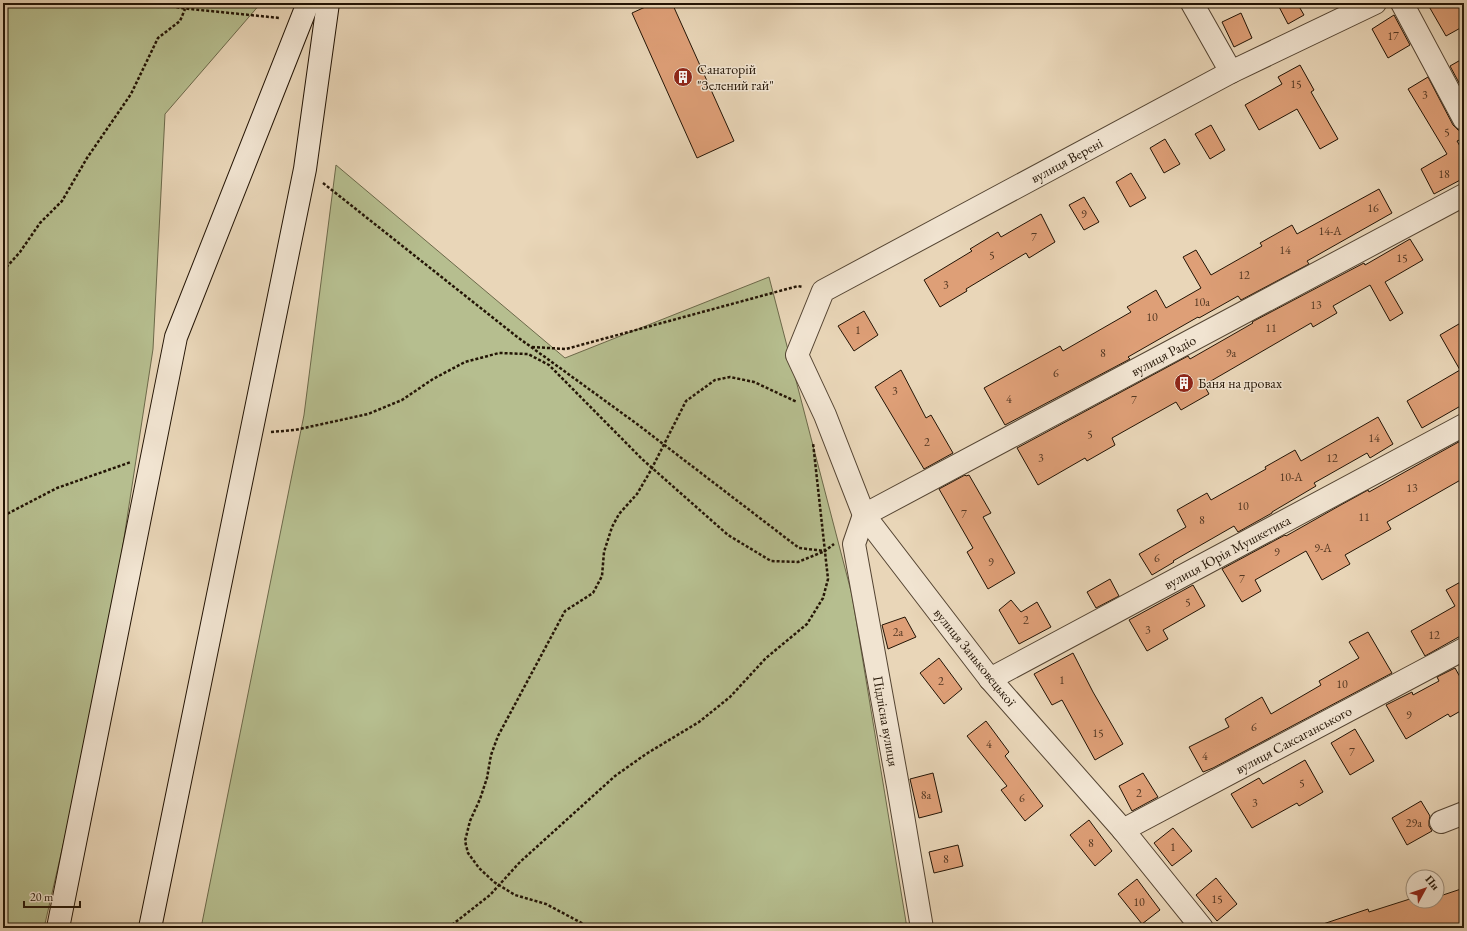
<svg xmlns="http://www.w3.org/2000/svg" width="1467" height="931" font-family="'EB Garamond',serif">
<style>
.green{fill:#b6be8f;stroke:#6c694a}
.building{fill:#de9f77;stroke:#231405}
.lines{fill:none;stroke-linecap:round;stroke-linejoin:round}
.minor-casing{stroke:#544432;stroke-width:24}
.secondary-casing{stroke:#231405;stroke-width:24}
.path{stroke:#231405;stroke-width:2.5;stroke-dasharray:3 2;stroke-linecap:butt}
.minor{stroke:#f1e4d1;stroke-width:22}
.secondary{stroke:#f1e4d1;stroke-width:22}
.labels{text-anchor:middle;stroke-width:3;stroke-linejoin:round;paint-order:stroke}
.number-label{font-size:12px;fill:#523722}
.poi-label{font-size:14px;fill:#231405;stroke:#f1e4d1;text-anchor:start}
.street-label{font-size:14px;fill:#231405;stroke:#f1e4d1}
</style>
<rect width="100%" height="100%" fill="#e9d6b8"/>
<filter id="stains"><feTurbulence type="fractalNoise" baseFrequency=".005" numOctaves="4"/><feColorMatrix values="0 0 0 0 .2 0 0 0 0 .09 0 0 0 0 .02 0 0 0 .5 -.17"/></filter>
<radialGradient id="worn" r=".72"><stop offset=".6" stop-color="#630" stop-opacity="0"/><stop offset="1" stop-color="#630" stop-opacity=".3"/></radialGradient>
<g class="green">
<path d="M3,3h258l-96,111 -12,235 -48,313 -61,266h-41z"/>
<path d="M336,165l229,193 204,-81 83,318 55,333h-706l103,-513z"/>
</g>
<g class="building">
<path d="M654,3h18l62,138 -37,17 -65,-145z"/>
<path d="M1277,3h20l7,12 -16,9z"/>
<path d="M1427,3h33l4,6v17l-18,10z"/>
<path d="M1241,13l11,25 -18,9 -12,-25z"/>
<path d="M1394,15l16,30 -22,13 -16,-29z"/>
<path d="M1464,58v34l-14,-26z"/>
<path d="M1300,65l14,25 -3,2 27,47 -18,10 -23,-40 -38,21 -14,-25 37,-21 -4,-7z"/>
<path d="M1428,77l25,48 5,5 6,1v7l-7,3 7,12v25l-30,16 -13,-25 26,-15 -39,-65z"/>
<path d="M1211,125l14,25 -15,9 -15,-25z"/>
<path d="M1165,139l15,25 -16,9 -14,-25z"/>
<path d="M1131,173l15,25 -16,9 -14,-25z"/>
<path d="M1379,189l13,24 -85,48 2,3 -68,36 -3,-4 -39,22 -1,-1 -70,40 2,2 -125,66 -21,-37 76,-42 3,5 68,-39 -4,-5 29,-17 10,18 35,-20 -18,-31 13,-7 15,25 51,-29 -2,-3 32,-18 5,9z"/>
<path d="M1084,197l15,25 -15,8 -15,-25z"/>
<path d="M1041,214l14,28 -26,16 -3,-5 -60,36 1,2 -27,16 -16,-27 48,-29 -2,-2 28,-17 3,5z"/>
<path d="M1410,239l13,21 -38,22 18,31 -13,8 -20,-36 -37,21 4,7 -24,14 -2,-4 -107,62 5,9 -28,16 -5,-8 -64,36 3,7 -28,16 -2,-3 -47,27 -21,-37 171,-92 2,3 63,-36 -1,-1 112,-59 1,2z"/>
<path d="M864,311l14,24 -24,16 -16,-25z"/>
<path d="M1464,321v83l-42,24 -15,-27 53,-31 -20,-35z"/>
<path d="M901,370l25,48 5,-3 22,38 -29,16 -49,-82z"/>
<path d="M1378,417l15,27 -23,14 -3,-5 -53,30 2,3 -44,26v1l-34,19 -4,-6 -61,35 1,1 -22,13 -13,-21 47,-27 -9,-17 30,-17 4,7 55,-31 -1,-2 30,-17 6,11z"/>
<path d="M1464,439v39l-77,44 4,7 -46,26 5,9 -28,16 -16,-29 -51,29 6,11 -19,11 -20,-33 63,-34 1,1 53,-30 29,-16 1,2z"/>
<path d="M965,475l1,1 3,-1 22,38 -8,4 32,56 -27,16 -21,-37 6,-4 -34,-59z"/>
<path d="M1110,579l9,17 -23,12 -9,-16z"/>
<path d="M1464,580v54l-39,22 -14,-25 44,-25 -9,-16z"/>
<path d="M1193,585l12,21 -42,24 5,9 -21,12 -18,-31z"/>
<path d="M1011,600l10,12 16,-10 14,25 -32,17 -20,-34z"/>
<path d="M905,617l11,20 -28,12 -6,-24z"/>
<path d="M1368,632l24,41 -179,95 -10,4 -14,-25 40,-20 -4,-8 37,-22 9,17 50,-29 -2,-4 40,-23 -10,-16z"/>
<path d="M1073,653l20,39 30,52 -28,16 -33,-60 -10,5 -18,-31z"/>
<path d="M939,658l23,31 -18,15 -24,-31z"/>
<path d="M1455,668l9,16v25l-14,8 -2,-3 -42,25 -20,-34 26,-13 1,3 26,-14 -2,-4z"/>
<path d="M986,721l23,31 -4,4 38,50 -18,15 -24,-31 6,-4 -40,-50z"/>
<path d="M1355,729l19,32 -24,14 -19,-32z"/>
<path d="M1305,760l18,32 -24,14 -2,-3 -45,25 -21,-34 28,-16 4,6z"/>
<path d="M933,773l9,39 -23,6 -9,-39z"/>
<path d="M1143,773l15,24 -26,14 -13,-25z"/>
<path d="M1421,801l9,15 -1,5v5l3,5 -25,14 -15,-27z"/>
<path d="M1089,820l23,31 -17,15 -25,-31z"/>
<path d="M1173,828l19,23 -20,15 -18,-23z"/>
<path d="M958,845l5,21 -29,7 -5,-21z"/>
<path d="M1216,878l21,26 -20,17 -21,-26z"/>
<path d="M1137,879l23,31 -18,14 -24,-30z"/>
<path d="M1464,888v40h-144v-3l48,-16 1,3 44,-14 2,6 8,-3h14v-4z"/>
</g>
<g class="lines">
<defs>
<g id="minor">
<path d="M1192,3l39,69"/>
<path d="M1402,3l62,116"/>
<path id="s1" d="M990,679l474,-254"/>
<path d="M1441,822l23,-9"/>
<path id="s2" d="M1123,830l341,-181"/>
<path id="s3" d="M922,928l-24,-142 -44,-242 10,-29 600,-320"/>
<path id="s4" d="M1202,928l-79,-98 -133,-151 -126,-164 -39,-100 -28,-60 26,-64 408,-219 144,-69"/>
</g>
<g id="secondary">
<path d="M58,928l118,-591 132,-334"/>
<path d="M150,928l155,-759 23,-166"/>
</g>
</defs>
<use href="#minor" class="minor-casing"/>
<use href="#secondary" class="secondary-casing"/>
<g class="path">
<path d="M162,3l18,5 100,10"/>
<path d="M323,183l193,153 121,88 162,124 26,3 9,-7"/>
<path d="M3,271l17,-19 20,-29 22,-22 25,-43 44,-64 27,-56 22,-17 5,-12"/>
<path d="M532,347l34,2 232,-63 5,1"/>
<path d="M271,432l24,-2 73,-16 34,-14 31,-21 32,-17 34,-9 29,1 21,11 93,94 86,76 43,26 27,1 27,-11"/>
<path d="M3,516l54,-28 74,-26"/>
<path d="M448,928l42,-33 30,-33 95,-86 31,-22 53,-32 31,-25 36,-39 41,-34 16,-26 5,-19 -15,-136"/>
<path d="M591,928l-45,-24 -31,-9 -21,-13 -15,-14 -11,-15 -3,-12 5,-20 10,-22 7,-21 4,-23 7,-19 67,-125 28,-18 9,-17 2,-24 8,-25 7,-13 18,-20 14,-24 35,-69 29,-21 15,-3 24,5 43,20"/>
</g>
<use href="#minor" class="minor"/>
<use href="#secondary" class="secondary"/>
</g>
<defs>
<symbol id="building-disc" viewBox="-11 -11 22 22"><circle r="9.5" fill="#8f2418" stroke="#f1e4d1"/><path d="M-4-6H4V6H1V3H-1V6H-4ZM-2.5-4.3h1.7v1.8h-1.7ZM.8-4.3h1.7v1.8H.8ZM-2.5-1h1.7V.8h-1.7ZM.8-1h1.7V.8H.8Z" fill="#fff"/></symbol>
</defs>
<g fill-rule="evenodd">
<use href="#building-disc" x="672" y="66" width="22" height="22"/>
<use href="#building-disc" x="1173" y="372" width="22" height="22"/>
</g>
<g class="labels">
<g class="number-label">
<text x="1393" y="40">17</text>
<text x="1296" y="88">15</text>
<text x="1425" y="99">3</text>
<text x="1447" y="136">5</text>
<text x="1444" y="178">18</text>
<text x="1373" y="212">16</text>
<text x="1084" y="218">9</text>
<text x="1330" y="235">14-А</text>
<text x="1034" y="241">7</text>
<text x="1285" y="254">14</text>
<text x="992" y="259">5</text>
<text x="1402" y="262">15</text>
<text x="1244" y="279">12</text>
<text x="946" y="289">3</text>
<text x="1202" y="306">10а</text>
<text x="1316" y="309">13</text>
<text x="1152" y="321">10</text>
<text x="1271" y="332">11</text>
<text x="858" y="334">1</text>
<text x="1103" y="357">8</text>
<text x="1231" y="357">9а</text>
<text x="1056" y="377">6</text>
<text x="895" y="395">3</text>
<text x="1009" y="403">4</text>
<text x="1134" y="404">7</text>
<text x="1090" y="438">5</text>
<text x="1374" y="442">14</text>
<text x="927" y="446">2</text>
<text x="1041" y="462">3</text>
<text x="1332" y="462">12</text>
<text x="1291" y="481">10-А</text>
<text x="1412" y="492">13</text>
<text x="1243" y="510">10</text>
<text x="964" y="518">7</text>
<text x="1364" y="521">11</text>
<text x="1202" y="524">8</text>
<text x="1323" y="552">9-А</text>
<text x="1277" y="556">9</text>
<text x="1157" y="562">6</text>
<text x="991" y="566">9</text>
<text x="1242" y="583">7</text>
<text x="1188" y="606">5</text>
<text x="1026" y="624">2</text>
<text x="1148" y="634">3</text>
<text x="898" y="636">2а</text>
<text x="1434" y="639">12</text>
<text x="1062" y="684">1</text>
<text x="941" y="685">2</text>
<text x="1342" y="688">10</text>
<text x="1409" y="719">9</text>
<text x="1254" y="731">6</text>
<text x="1098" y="737">15</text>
<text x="989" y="748">4</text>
<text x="1352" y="756">7</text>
<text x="1205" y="760">4</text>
<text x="1302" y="787">5</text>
<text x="1139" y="797">2</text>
<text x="926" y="799">8а</text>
<text x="1022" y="802">6</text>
<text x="1255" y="807">3</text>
<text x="1414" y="827">29а</text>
<text x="1091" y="847">8</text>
<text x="1173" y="851">1</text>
<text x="946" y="863">8</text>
<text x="1217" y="903">15</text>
<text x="1139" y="906">10</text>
</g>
<g class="poi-label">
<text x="697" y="74">Санаторій<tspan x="697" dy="16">"Зелений гай"</tspan></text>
<text x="1198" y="388">Баня на дровах</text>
</g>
<g class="street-label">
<text dy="5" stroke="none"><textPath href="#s4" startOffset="1053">вулиця Верені</textPath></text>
<text dy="5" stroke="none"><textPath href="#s3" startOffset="760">вулиця Радіо</textPath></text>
<text dy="5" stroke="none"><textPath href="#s1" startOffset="269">вулиця Юрія Мушкетика</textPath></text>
<text transform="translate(975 657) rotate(51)" y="5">вулиця Заньковецької</text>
<text transform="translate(886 721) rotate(80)" y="5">Підлісна вулиця</text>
<text dy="5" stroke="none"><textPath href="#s2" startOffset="193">вулиця Саксаганського</textPath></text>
</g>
</g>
<rect width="1467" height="931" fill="none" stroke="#e9d6b8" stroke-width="16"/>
<rect x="4" y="4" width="1459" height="923" fill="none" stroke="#231405" stroke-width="2"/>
<rect x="8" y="8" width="1451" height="915" fill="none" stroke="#231405"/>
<g transform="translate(1425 889) rotate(50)"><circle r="19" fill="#f1e4d1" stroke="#9f917f"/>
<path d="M0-3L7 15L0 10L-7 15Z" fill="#8f2418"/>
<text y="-6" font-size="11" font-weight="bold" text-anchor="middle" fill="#231405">Пн</text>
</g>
<path d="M24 901v6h56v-6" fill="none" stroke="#231405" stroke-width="2"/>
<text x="30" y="901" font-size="12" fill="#231405" stroke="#f1e4d1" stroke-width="3" paint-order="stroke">20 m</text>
<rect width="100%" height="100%" filter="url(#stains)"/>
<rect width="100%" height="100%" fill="url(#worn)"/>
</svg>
